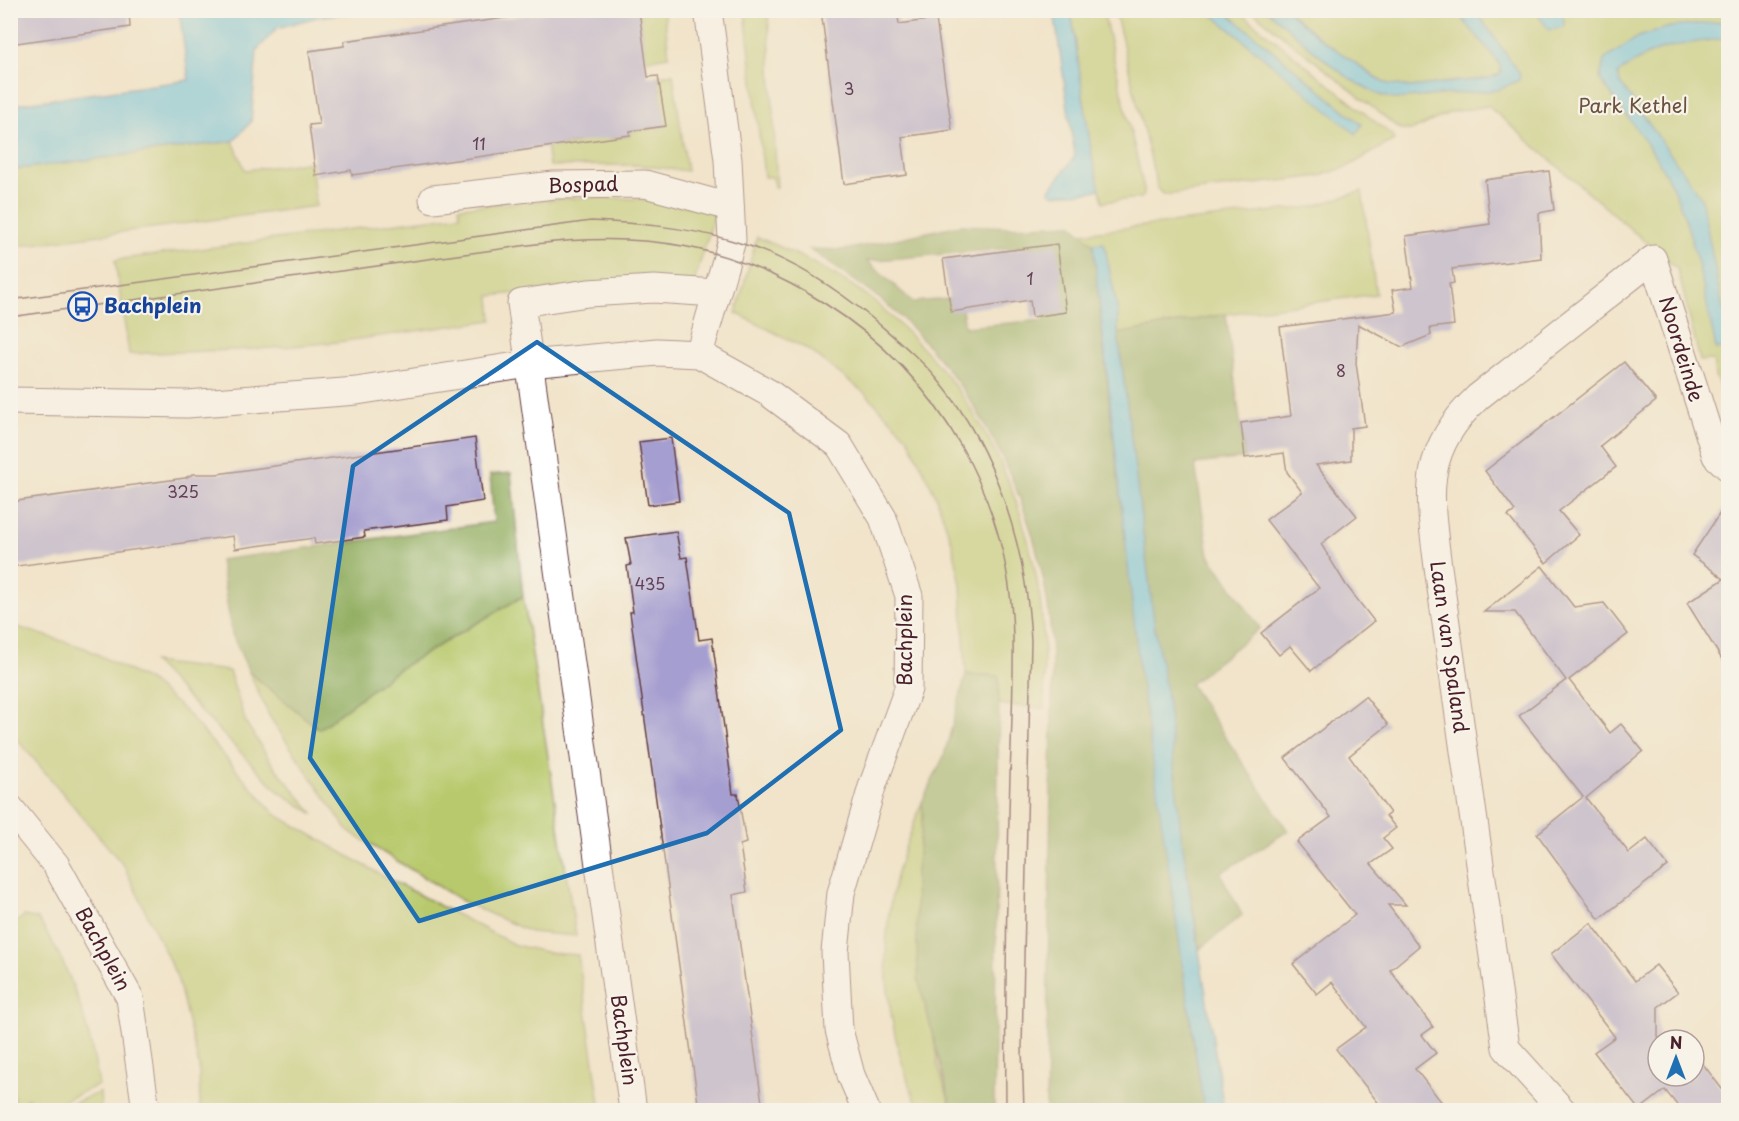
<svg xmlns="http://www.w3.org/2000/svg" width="1739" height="1121" font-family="'Playpen Sans',sans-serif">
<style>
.green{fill:#b7c96c;stroke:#80744c;stroke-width:1.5}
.forest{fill:#91ad60;stroke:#6e6646;stroke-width:1.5;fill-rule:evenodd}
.water{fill:#65c2e3;stroke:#587087;stroke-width:1.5}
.building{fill:#a59ed0}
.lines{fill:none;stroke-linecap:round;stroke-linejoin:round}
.street-casing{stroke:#633d43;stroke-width:29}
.street{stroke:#fff;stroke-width:27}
.tram{stroke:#4a1f2b;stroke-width:1.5}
.marked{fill:none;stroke:#1f6fb2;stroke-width:4.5;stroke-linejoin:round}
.labels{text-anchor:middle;stroke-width:4.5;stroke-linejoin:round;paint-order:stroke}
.number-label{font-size:16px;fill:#613f54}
.park-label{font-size:20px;fill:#6b523e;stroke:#f7f3e8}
.street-label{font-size:20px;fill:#4a1f2b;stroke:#f7f3e8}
.transit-label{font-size:20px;font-weight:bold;fill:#164399;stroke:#f7f3e8;text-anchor:start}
</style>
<rect width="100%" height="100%" fill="#f7f3e8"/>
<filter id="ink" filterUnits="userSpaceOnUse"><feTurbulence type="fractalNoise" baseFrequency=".0167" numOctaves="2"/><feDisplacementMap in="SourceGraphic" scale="12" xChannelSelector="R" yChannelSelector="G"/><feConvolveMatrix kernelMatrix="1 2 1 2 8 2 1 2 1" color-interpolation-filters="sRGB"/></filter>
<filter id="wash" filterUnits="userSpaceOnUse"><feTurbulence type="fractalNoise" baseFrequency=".008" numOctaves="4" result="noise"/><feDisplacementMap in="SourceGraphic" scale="24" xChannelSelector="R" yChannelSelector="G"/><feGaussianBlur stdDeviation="1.35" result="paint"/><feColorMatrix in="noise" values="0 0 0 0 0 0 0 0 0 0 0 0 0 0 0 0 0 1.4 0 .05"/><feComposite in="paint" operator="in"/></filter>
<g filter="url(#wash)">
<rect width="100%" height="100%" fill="#f1e4ca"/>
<g class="green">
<path d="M639,11h25l5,45 -24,4z"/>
<path d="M745,11h23l9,176h-3l-1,-10h-9z"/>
<path d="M1071,11h32l41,178v6l-3,3 -38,4 -11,-45z"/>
<path d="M1115,11h93l148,122 6,-8 -138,-114h15l155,126v3l-45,26 -29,10 -155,19 -7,-5z"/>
<path d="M1252,11h16l68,56 46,29 77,-15 -49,6 -26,-4 -63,-44 -33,-28h440v393l-13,-28 -2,-16 -13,1 -22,-91 -190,-164 -37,6 -38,18h-12z"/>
<path d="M673,74l14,97 -50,-6 -88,1 -3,-23 10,-2 1,5 19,-3v-5l34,-4 1,4 19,-2v-5l35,-5 -7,-50z"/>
<path d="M233,141l12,29 66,-8 5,44 -305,41v-77z"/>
<path d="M1362,191l14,103 -150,20 -108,20v-22l-14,-68h-11l-12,-11 230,-26z"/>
<path d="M586,197l53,2 77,11 -22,73 -57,-3 -147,16 2,24 -154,22 -78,7 -131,5 -14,-94 345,-45 -1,-8z"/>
<path d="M757,237c41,17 80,36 116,63 10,8 20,19 30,28 75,71 117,156 135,258 7,40 6,81 6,122l-47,-4 1,-28 -32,-2 -5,-90 -9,-41 -17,-49 -27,-56 -41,-43 -58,-45 -73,-37z"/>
<path d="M523,596l53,340 -46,-4 -66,-30 -116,-71 -79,-115 -20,-44 70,57 78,-59z"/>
<path d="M11,625l74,23 64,33 35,29 91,104 108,62 132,69 35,8 28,2 23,155h-401l-1,-44 -22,-89 -53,-111 -113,-134z"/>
<path d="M153,662l76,9 17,52 27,42 41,49 -36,-23z"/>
<path d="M922,802l15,261 15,47h-33c-31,-74 -43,-155 -23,-234 7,-25 17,-50 26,-74z"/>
<path d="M24,916l14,3c34,50 51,106 61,166l-58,25h-6l-6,-12 -4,2 5,10h-14l-6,-37 1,-147z"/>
<path d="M100,1092l1,18h-44z"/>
</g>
<g class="forest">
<path d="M1072,224l21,20 2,16c27,285 67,567 109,850h-158c2,-107 3,-215 5,-323 0,-63 6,-139 -6,-200 -14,-76 -48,-155 -96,-216 -20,-25 -44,-53 -69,-72 -23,-18 -47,-32 -70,-50l35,1 115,-25 51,2zM1033,246l12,74 -80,7 -5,-29 -47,4 -46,-41z"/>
<path d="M1226,314l19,144 -50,6 14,91 51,73 -70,56 98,147 -68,42 22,42 -42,34 -19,-114 -14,-138 -12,-68 -37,-295z"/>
<path d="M511,473l12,123 -126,74 -78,59 -70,-57 -17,-38 -12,-74 274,-38 -4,-47z"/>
<path d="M966,674l33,2 -5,434h-42l-34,-132 -3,-101 8,-61 -1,-14 22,-46z"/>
</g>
<g class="water">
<path d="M179,11h183l-45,6 -40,11 -20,22 -6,72 -18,19 -222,29v-65l178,-25z"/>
<path d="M1054,11h17l21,146 8,32 -11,3 -36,2 -4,-3 26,-35z"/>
<path d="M1208,11h16l18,14 120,100 -6,9z"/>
<path d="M1268,11h20l33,28 63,44 26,4 80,-9 11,-5 -2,-10 -43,-52h20l44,63 -1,6 -21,10 -104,9c-44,-10 -91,-59 -126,-88z"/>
<path d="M1535,11h28l1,16 -15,3z"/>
<path d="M1728,21v17c-43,6 -75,6 -110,36l2,9 81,114 22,113 5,2v17l-2,1 2,18 -12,1c-10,-49 -19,-100 -37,-147 -17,-44 -52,-84 -79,-123l4,-19 34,-23 32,-10z"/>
<path d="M1104,243l14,69v22l37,295 12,68 14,138 43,275h-20l-65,-443 -46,-423z"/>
</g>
<g id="blocks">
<g class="building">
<path d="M10,10h119l1,17 -120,17z"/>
<path d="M560,10h79l9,67 10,-1 8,50 -36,5v4l-278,40 -1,-5 -35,6 -7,-51 10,-1 -10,-73 35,-5v-5z"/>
<path d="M821,10h76l2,14 37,-5 16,111 -50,7 5,38 -63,9z"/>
<path d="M1549,171l5,39 -15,3 2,45 -89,11 2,14 -5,1 5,41 -24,3 1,7 -29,12 -44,-23 -2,39 9,63 -14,2v32l-35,5 41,51 -36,28 25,41 28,36 -63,50 -21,-25 -11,9 -18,-22 58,-45 -53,-68 36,-28 -15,-20 -3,-19 -39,5 -4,-35 50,-7 -11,-89 116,-15 -4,-22 21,-3 -7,-51 84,-12 -5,-44z"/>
<path d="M1057,244l9,68 -34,5 -2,-17 -79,12 -8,-53z"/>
<path d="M1624,362l32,39 -56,45 16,21 -57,44 20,24 -33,28 -38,-47 7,-5 -30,-40z"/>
<path d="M475,438l8,63 -36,6 1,13 -84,11 1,6 -50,7 -1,-6 -79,11 -2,-13 -223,31v-65l175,-24 8,-4h24z"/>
<path d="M671,438l8,63 -31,4 -9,-63z"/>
<path d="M1728,501v168l-41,-66 37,-24 -32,-24z"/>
<path d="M676,531l5,27 6,-1 12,83 13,-2 21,156h5l8,49 -6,2 7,47 -14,3 30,215h-64l-69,-498h3l-6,-46 4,-1 -5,-27z"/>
<path d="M1542,566l32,41 30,-4 24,31 -59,46 41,53 11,-9 22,27 -57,47 43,55 18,-14 21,27 -69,53 -62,-85 46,-37 -64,-81 47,-36 -51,-68h-31z"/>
<path d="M1365,696l23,29 -39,31 41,57 -4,3 10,12 -13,10 9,11 -21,15 35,41h-18l31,41 -29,24 43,57 -11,8 14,18 -21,16 33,41h-64l-48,-61 30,-22 -34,-45 -15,12 -24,-30 62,-49 -58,-73 34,-25 -46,-59z"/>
<path d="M1591,923l44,58 21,-16 22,27 -20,15v30l3,3h-3v36h36v-11l6,-5 28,37v13h-47l-16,-20 -26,20 -45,-58 21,-15 -64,-83z"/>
</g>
</g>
</g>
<g filter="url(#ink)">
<use href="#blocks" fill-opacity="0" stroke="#633d43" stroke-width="1.5"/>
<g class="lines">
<defs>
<g id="street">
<path d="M433,199l121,-14 91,-1 85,23"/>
<path d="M699,354l33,-114 -4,-80 -20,-150"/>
<path d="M10,401l177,3 170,-13 172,-27 128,-12 42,2 70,39 70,52 44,73 26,78 -1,93 -36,98 -31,106 -6,59 4,78 12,45 15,35"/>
<path d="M10,808l46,57 74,133 16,112"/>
<path d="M633,1110l-112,-807 67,-10 66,-4 62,4"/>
<path d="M1562,1110l-56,-62 -68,-481c-9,-73 -18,-115 40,-170l175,-138 63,197 12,11"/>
</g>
</defs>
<use href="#street" class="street-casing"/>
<use href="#street" class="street"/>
<g class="tram">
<path d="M10,300l581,-79c47,2 93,6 139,19 52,14 101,44 142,78 23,20 47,39 66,62 59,70 89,172 93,261l-9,407 2,62"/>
<path d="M10,317l526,-73c108,-13 194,0 288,59 116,73 187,198 189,335 1,59 -3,118 -4,177 -3,99 -4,197 -3,295"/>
</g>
</g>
</g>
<path d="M0 0H1739V1121H0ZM537,342l252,171 52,217 -134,103 -288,88 -109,-163 43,-292z" fill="#f1e4ca" fill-opacity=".55" fill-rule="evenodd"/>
<path class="marked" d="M537,342l252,171 52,217 -134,103 -288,88 -109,-163 43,-292z"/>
<defs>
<symbol id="bus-ring" viewBox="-11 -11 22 22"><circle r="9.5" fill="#f7f3e8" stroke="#1a4fb4" stroke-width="1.5"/><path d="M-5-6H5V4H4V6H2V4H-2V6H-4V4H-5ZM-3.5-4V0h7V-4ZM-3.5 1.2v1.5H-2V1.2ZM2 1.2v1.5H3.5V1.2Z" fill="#1a4fb4"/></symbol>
</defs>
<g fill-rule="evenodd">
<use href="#bus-ring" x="66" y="290" width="33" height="33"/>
</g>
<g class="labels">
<g class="number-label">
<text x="849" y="95">3</text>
<text x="479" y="150">11</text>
<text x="1030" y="285">1</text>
<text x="1341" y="377">8</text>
<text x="183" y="498">325</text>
<text x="650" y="590">435</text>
</g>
<g class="park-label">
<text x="1633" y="113">Park Kethel</text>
</g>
<g class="street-label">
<text transform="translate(583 185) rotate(-2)" y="7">Bospad</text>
<text transform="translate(1681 349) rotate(73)" y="7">Noordeinde</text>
<text transform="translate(905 640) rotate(-90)" y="7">Bachplein</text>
<text transform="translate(1449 647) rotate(82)" y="7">Laan van Spaland</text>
<text transform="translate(103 949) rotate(61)" y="7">Bachplein</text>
<text transform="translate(624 1040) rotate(82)" y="7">Bachplein</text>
</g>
<g class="transit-label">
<text x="104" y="313">Bachplein</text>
</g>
</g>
<rect width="1739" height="1121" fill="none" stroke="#f7f3e8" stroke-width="36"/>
<g transform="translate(1676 1058)"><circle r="28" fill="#f7f3e8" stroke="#b29e9c" stroke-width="1.5"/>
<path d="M0-4.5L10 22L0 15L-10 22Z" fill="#1f6fb2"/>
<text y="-9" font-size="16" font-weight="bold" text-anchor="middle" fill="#4a1f2b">N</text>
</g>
</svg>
